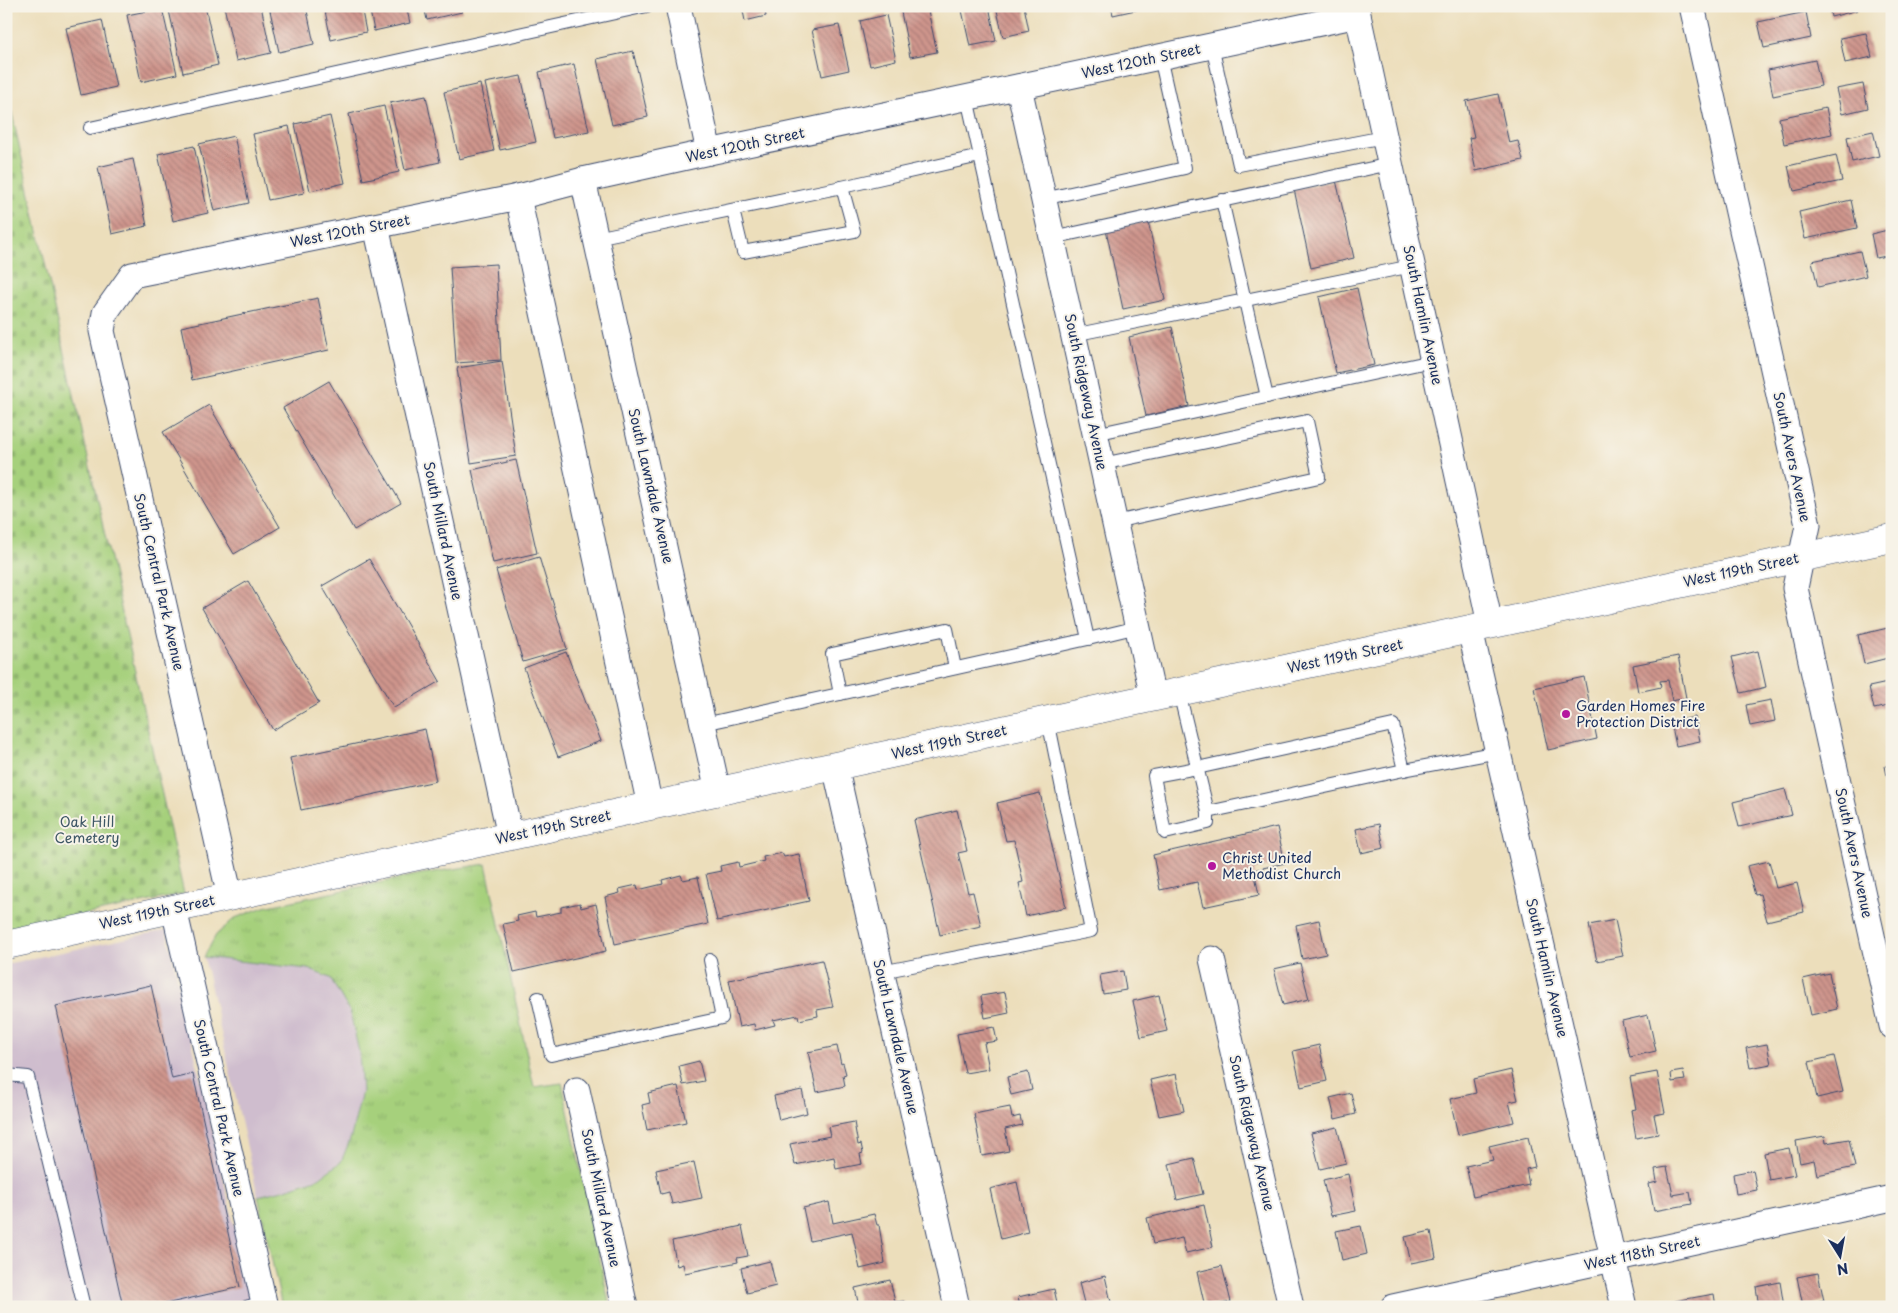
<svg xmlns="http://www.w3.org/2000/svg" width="1898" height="1313" font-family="'Playpen Sans',sans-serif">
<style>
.industrial{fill:#cfbdce}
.grass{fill:url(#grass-tufts);stroke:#60806d}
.cemetery{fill:url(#cemetery-stones);stroke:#60806d}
.building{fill:url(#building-back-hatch)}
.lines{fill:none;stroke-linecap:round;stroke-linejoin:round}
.service-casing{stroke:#3a496c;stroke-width:14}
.minor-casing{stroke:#3a496c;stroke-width:27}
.tertiary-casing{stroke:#3a496c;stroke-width:29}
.service{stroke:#fff;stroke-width:12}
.minor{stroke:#fff;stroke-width:25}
.tertiary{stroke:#fff;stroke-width:28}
.poi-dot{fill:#b5179e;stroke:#f7f3e8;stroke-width:2}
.labels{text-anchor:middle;stroke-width:4;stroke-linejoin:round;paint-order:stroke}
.street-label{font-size:14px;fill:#1b2f5e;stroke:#f7f3e8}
.poi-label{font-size:14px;fill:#1b2f5e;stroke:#f7f3e8;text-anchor:start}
.park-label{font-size:14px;fill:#3e5766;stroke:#f7f3e8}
</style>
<defs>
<pattern id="grass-tufts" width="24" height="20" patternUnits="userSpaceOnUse" patternTransform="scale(1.25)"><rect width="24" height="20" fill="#a6d07c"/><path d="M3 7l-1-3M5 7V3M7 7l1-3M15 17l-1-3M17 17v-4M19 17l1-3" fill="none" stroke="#8eb36e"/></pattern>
<pattern id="cemetery-stones" width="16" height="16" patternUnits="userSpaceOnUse" patternTransform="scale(1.25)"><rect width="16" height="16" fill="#a6d07c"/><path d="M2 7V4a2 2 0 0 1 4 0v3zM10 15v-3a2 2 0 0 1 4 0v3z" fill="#8eb36e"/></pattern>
<pattern id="building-back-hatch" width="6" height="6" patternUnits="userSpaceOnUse" patternTransform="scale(1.25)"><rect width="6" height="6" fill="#cf958c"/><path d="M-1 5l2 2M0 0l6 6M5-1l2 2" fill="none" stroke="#a77a76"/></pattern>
</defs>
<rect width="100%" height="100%" fill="#f7f3e8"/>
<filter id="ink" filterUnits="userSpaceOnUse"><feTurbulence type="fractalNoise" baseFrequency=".02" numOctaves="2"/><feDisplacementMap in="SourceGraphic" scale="10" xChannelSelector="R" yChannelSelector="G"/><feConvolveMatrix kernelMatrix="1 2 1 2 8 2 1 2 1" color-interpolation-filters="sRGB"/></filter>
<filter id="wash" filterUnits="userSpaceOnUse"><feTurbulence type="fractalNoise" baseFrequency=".0096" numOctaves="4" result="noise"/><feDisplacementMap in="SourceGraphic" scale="20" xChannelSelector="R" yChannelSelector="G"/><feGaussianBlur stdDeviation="1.12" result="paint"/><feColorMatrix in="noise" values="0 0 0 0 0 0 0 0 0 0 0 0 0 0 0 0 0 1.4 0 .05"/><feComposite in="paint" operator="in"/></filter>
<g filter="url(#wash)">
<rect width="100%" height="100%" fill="#ecdebb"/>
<g class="industrial">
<path d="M166,930l87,377h-247v-343z"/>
<path d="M204,957l104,12 22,9 20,34 9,40 3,39 -11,46 -10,25 -22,16 -36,12 -25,6z"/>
</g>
<path class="grass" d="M486,864l48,223 28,-4 48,224h-328l-24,-111 25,-6 36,-12 22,-16 10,-25 11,-46 -3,-39 -9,-40 -20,-34 -22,-9 -104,-12 12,-22 19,-17 29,-11 157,-33z"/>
<path class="cemetery" d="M6,86l178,808 -178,37z"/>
<g id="blocks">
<g class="building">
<path d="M168,6h37l13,59 -35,8z"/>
<path d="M224,6h37l10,47 -35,8z"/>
<path d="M269,6h37l8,38 -35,8z"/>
<path d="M324,6h37l5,26 -35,8z"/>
<path d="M369,6h37l4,17 -36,8z"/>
<path d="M424,6h37l1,6 -35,8z"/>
<path d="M742,6h22l2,10 -21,5z"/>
<path d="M927,6l10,46 -27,5 -9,-45z"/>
<path d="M961,6h28l7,35 -26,5z"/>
<path d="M996,6h28l5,25 -26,6z"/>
<path d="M1111,6h28l1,3 -27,6z"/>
<path d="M1829,6h28l1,4 -27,7z"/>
<path d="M162,8l15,66 -36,8 -14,-67z"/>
<path d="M1806,12l5,26 -47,10 -6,-26z"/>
<path d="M886,15l10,45 -26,6 -10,-45z"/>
<path d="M102,20l14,67 -35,8 -15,-67z"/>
<path d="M839,25l10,45 -27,6 -10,-46z"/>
<path d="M1866,33l6,24 -27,6 -5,-25z"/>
<path d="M633,51l15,66 -36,8 -15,-66z"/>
<path d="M1815,60l6,26 -48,10 -5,-26z"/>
<path d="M574,64l15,67 -36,7 -14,-66z"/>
<path d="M521,76l15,66 -36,8 -15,-67z"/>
<path d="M480,84l14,67 -35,8 -15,-67z"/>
<path d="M1863,84l5,24 -26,6 -6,-25z"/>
<path d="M1498,94l11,49 9,-2 5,19 -47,11 -7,-33 5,-1 -8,-36z"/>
<path d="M426,96l14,66 -35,8 -15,-67z"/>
<path d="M384,106l15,66 -36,8 -14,-66z"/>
<path d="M1826,108l6,26 -48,10 -5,-26z"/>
<path d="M330,116l15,67 -35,8 -15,-67z"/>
<path d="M289,126l15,67 -36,7 -15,-66z"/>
<path d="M1873,131l6,25 -27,6 -5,-25z"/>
<path d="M234,136l15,67 -35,8 -15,-67z"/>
<path d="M194,146l14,67 -35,8 -15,-67z"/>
<path d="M1836,155l6,26 -48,10 -6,-25z"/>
<path d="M133,159l14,67 -35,8 -14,-67z"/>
<path d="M1336,180l18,78 -43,10 -17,-79z"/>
<path d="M1851,200l6,28 -52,11 -6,-27z"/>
<path d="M1148,221l17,79 -42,9 -17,-79z"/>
<path d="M1892,229v26l-16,3 -5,-24z"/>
<path d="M1860,251l6,25 -48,11 -6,-26z"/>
<path d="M496,264l5,96 -45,3 -6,-96z"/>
<path d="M1357,288l17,77 -38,8 -17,-76z"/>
<path d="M318,298l11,52 -137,30 -11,-53z"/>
<path d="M1172,327l17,79 -43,10 -17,-79z"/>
<path d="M502,361l14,95 -45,7 -14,-95z"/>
<path d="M329,381l72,122 -47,27 -71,-122z"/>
<path d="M209,405l71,122 -46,27 -71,-122z"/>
<path d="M516,460l21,93 -44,10 -21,-93z"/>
<path d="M539,557l28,92 -44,13 -27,-92z"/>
<path d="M369,559l71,122 -46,27 -72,-122z"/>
<path d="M248,581l71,122 -46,27 -71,-122z"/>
<path d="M1892,627v30l-28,7 -6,-29z"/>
<path d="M1758,651l8,36 -25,6 -9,-36z"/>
<path d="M566,652l35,89 -43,16 -34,-89z"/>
<path d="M1678,656l8,42 -14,3 -4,-21 -8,1 1,6 -23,5 -5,-27z"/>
<path d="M1584,677l13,62 -49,11 -14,-62z"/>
<path d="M1892,682v23l-18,4 -5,-22z"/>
<path d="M1771,700l4,21 -25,5 -4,-21z"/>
<path d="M1695,717l5,24 -24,5 -5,-24z"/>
<path d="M425,729l11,52 -135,29 -11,-52z"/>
<path d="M1892,765v30h-1l-6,-29z"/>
<path d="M1785,789l7,26 -53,12 -6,-25z"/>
<path d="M1040,793l26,114 -40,9 -7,-33 4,-1 -9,-42 -8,1 -9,-38z"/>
<path d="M957,810l10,41 -9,2 10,40 5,-1 8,34 -41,9 -26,-115z"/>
<path d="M1379,824l5,24 -23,5 -5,-24z"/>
<path d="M1277,827l8,36 -31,7 5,25 -56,12 -6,-25 -37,8 -7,-35z"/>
<path d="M782,853l2,4 15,-3 10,47 -92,20 -11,-47 15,-3 -1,-5 18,-4 1,5 25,-6 -1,-4z"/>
<path d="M1769,861l7,27 21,-5 7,29 -37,9 -7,-27 -5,1 -8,-29z"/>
<path d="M681,875l2,5 15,-3 10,47 -93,20 -10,-47 15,-4 -1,-4 18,-4 1,5 25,-6 -1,-4z"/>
<path d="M580,903l1,5 15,-4 10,47 -92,21 -11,-48 15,-3 -1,-5 18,-4 1,5 25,-5v-5z"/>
<path d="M1319,920l7,34 -24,5 -6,-34z"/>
<path d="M1615,920l8,36 -26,5 -8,-36z"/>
<path d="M822,960l11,47 -16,3 1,6 -19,4 -1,-5 -25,5 2,5 -20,5 -1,-6 -15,3 -10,-47z"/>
<path d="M1300,963l9,36 -26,6 -9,-36z"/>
<path d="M1123,971l3,19 -23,4 -3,-19z"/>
<path d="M1829,973l8,36 -26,6 -8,-36z"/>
<path d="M151,985l21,94 21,-5 47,213 -88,20h-29l-67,-301z"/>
<path d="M1005,992l4,21 -24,5 -4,-22z"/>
<path d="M1159,995l8,36 -26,6 -8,-36z"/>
<path d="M1648,1015l8,36 -26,6 -8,-36z"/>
<path d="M994,1027l3,14 -13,2 5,26 -24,4 -8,-39z"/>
<path d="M1767,1044l4,20 -21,4 -4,-20z"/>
<path d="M1319,1045l8,36 -26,6 -8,-36z"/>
<path d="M837,1046l4,18 2,-1 3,11 -3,1 2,11 -28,6 -9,-40z"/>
<path d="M1834,1056l9,36 -26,6 -8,-36z"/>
<path d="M699,1061l5,20 -21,4 -4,-19z"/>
<path d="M1511,1070l7,30 -9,2 5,20 -56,13 -8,-36 26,-6 -3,-14z"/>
<path d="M1683,1071l2,9 -13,2 -1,-9z"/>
<path d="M1028,1072l4,18 -21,5 -4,-18z"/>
<path d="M1657,1072l8,41 -11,2 4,19 -22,4 -5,-28 5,-1 -6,-32z"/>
<path d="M1176,1074l8,37 -25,5 -9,-36z"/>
<path d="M678,1086l8,36 -39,8 -5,-25 8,-2 -2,-10z"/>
<path d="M802,1090l5,23 -28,7 -5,-24z"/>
<path d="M1351,1093l5,21 -21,5 -5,-21z"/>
<path d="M1010,1107l2,11 8,-2 2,9 -17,4 4,22 -27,5 -8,-42z"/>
<path d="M854,1122l4,23 3,-1 2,9 -3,1 2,10 -26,5 -2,-12 -39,8 -5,-21 40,-8 -2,-9z"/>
<path d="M1337,1127l9,36 -26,6 -9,-36z"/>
<path d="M1825,1136l1,7 23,-4 6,28 -38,8 -3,-15 -14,3 -4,-22z"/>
<path d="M1528,1137l7,30 -9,2 3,16 -56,12 -7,-31 27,-6 -4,-14z"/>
<path d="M1789,1148l6,27 -26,5 -5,-27z"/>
<path d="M1194,1158l9,36 -26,6 -8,-36z"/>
<path d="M694,1162l8,36 -30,6 -3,-12 -8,2 -5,-24z"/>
<path d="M1667,1167l6,28 17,-3 2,12 -38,7 -5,-27 8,-2 -2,-13z"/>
<path d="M1753,1170l4,20 -21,4 -3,-20z"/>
<path d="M1348,1174l8,37 -25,5 -8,-36z"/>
<path d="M1017,1182l11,50 -27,7 -11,-50z"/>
<path d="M829,1202l4,21 41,-9 3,11h2l6,38 -25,6 -8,-37 -42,9 -7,-33z"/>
<path d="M1204,1205l9,42 -27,6 -4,-15 -29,6 -6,-26z"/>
<path d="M742,1226l6,30 -11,2 1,4 -53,11 -2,-9 -6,2 -5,-25z"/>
<path d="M1361,1226l6,28 -25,6 -6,-29z"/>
<path d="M1431,1231l5,27 -25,5 -6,-26z"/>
<path d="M770,1261l6,25 -29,7 -6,-25z"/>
<path d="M1222,1266l9,36 -26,5 -8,-35z"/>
<path d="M1818,1273l6,28 -21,5 -6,-29z"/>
<path d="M1105,1276l6,26 -26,5 -6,-24z"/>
<path d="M890,1280l5,22 9,-1 1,6h-46l-4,-19z"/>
<path d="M1780,1282l4,25h-25l-3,-20z"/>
<path d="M1054,1289l4,18h-38l-2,-10z"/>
<path d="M1714,1294l2,13h-40l-1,-6z"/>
</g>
</g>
</g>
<g filter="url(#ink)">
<use href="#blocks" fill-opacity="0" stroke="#3a496c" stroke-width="1"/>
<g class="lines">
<defs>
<g id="service">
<path d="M1212,46l27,119 145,-28"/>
<path d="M90,128l557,-122"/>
<path d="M1043,199l142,-31 -25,-111"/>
<path d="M1222,200l45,197"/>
<path d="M733,210l10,42 111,-21 -12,-44"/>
<path d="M596,238l246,-51 138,-31"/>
<path d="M1052,238l338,-74"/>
<path d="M1073,335l339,-69"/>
<path d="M1095,434l337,-73"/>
<path d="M1102,464l205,-43 12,56 -204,45"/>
<path d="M1088,639l50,-12"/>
<path d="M1179,692l29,120 196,-42 94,-18"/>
<path d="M840,694l-8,-40 115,-25 8,39"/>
<path d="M704,724l384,-85 -121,-541"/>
<path d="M1208,812v11l-43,10 -11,-57 43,-8 196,-43 11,45"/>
<path d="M881,972l210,-41 -43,-211"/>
<path d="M538,998l13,57 171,-37 -12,-58"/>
<path d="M6,1075l22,2 56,230"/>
<path d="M246,1307l18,-5"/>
</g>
<g id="minor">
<path d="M678,6l31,146"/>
<path d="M1356,6l134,618"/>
<path d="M1692,6l116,519 -13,63 97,438"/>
<path d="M1019,87l134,610"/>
<path d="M583,180l135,612"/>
<path d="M518,197l132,609"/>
<path d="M376,226l134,610"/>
<path d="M1470,629l154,678"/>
<path d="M835,766l122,541"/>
<path d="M230,897l-128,-566 3,-18 27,-38 386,-78 65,-17 126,-28 649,-137"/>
<path d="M174,909l91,398"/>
<path d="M1212,959l79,348"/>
<path d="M577,1090l48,217"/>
<path d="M1393,1307l499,-109"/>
</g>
<path id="tertiary" d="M6,945l1886,-407"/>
</defs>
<use href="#service" class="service-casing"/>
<use href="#minor" class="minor-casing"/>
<use href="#tertiary" class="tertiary-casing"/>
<use href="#service" class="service"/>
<use href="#minor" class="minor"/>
<use href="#tertiary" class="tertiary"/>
</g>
</g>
<g class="poi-dot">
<circle cx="1566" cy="714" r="5"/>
<circle cx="1212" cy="866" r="5"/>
</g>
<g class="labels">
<g class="street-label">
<text transform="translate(1141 61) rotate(-12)" y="5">West 120th Street</text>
<text transform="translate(745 145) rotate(-12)" y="5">West 120th Street</text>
<text transform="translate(350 231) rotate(-11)" y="5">West 120th Street</text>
<text transform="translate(1423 315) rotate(78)" y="5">South Hamlin Avenue</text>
<text transform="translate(1086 392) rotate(78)" y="5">South Ridgeway Avenue</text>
<text transform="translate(1792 457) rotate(78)" y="5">South Avers Avenue</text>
<text transform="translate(651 486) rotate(77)" y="5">South Lawndale Avenue</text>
<text transform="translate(443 531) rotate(78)" y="5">South Millard Avenue</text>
<text transform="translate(1741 570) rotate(-12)" y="5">West 119th Street</text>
<text transform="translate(159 582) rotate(77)" y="5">South Central Park Avenue</text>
<text transform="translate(1345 656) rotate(-12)" y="5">West 119th Street</text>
<text transform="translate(949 742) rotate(-12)" y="5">West 119th Street</text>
<text transform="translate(553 827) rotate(-12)" y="5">West 119th Street</text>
<text transform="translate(1854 853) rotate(78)" y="5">South Avers Avenue</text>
<text transform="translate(157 912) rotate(-12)" y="5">West 119th Street</text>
<text transform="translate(1547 968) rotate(77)" y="5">South Hamlin Avenue</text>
<text transform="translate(896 1037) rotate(77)" y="5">South Lawndale Avenue</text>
<text transform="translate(219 1108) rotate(77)" y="5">South Central Park Avenue</text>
<text transform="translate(1252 1133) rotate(77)" y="5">South Ridgeway Avenue</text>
<text transform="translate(601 1198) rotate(78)" y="5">South Millard Avenue</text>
<text transform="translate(1642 1253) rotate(-12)" y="5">West 118th Street</text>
</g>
<g class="poi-label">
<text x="1576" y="711">Garden Homes Fire<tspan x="1576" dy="16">Protection District</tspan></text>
<text x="1222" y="863">Christ United<tspan x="1222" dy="16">Methodist Church</tspan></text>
</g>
<g class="park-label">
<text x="87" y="827">Oak Hill<tspan x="87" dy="16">Cemetery</tspan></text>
</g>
</g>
<rect width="1898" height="1313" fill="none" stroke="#f7f3e8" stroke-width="25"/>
<g transform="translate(1840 1256) rotate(169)" stroke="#f7f3e8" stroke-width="4" paint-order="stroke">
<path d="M0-4L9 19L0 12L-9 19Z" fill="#1b2f5e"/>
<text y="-8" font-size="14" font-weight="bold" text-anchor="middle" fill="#1b2f5e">N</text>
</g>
</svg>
